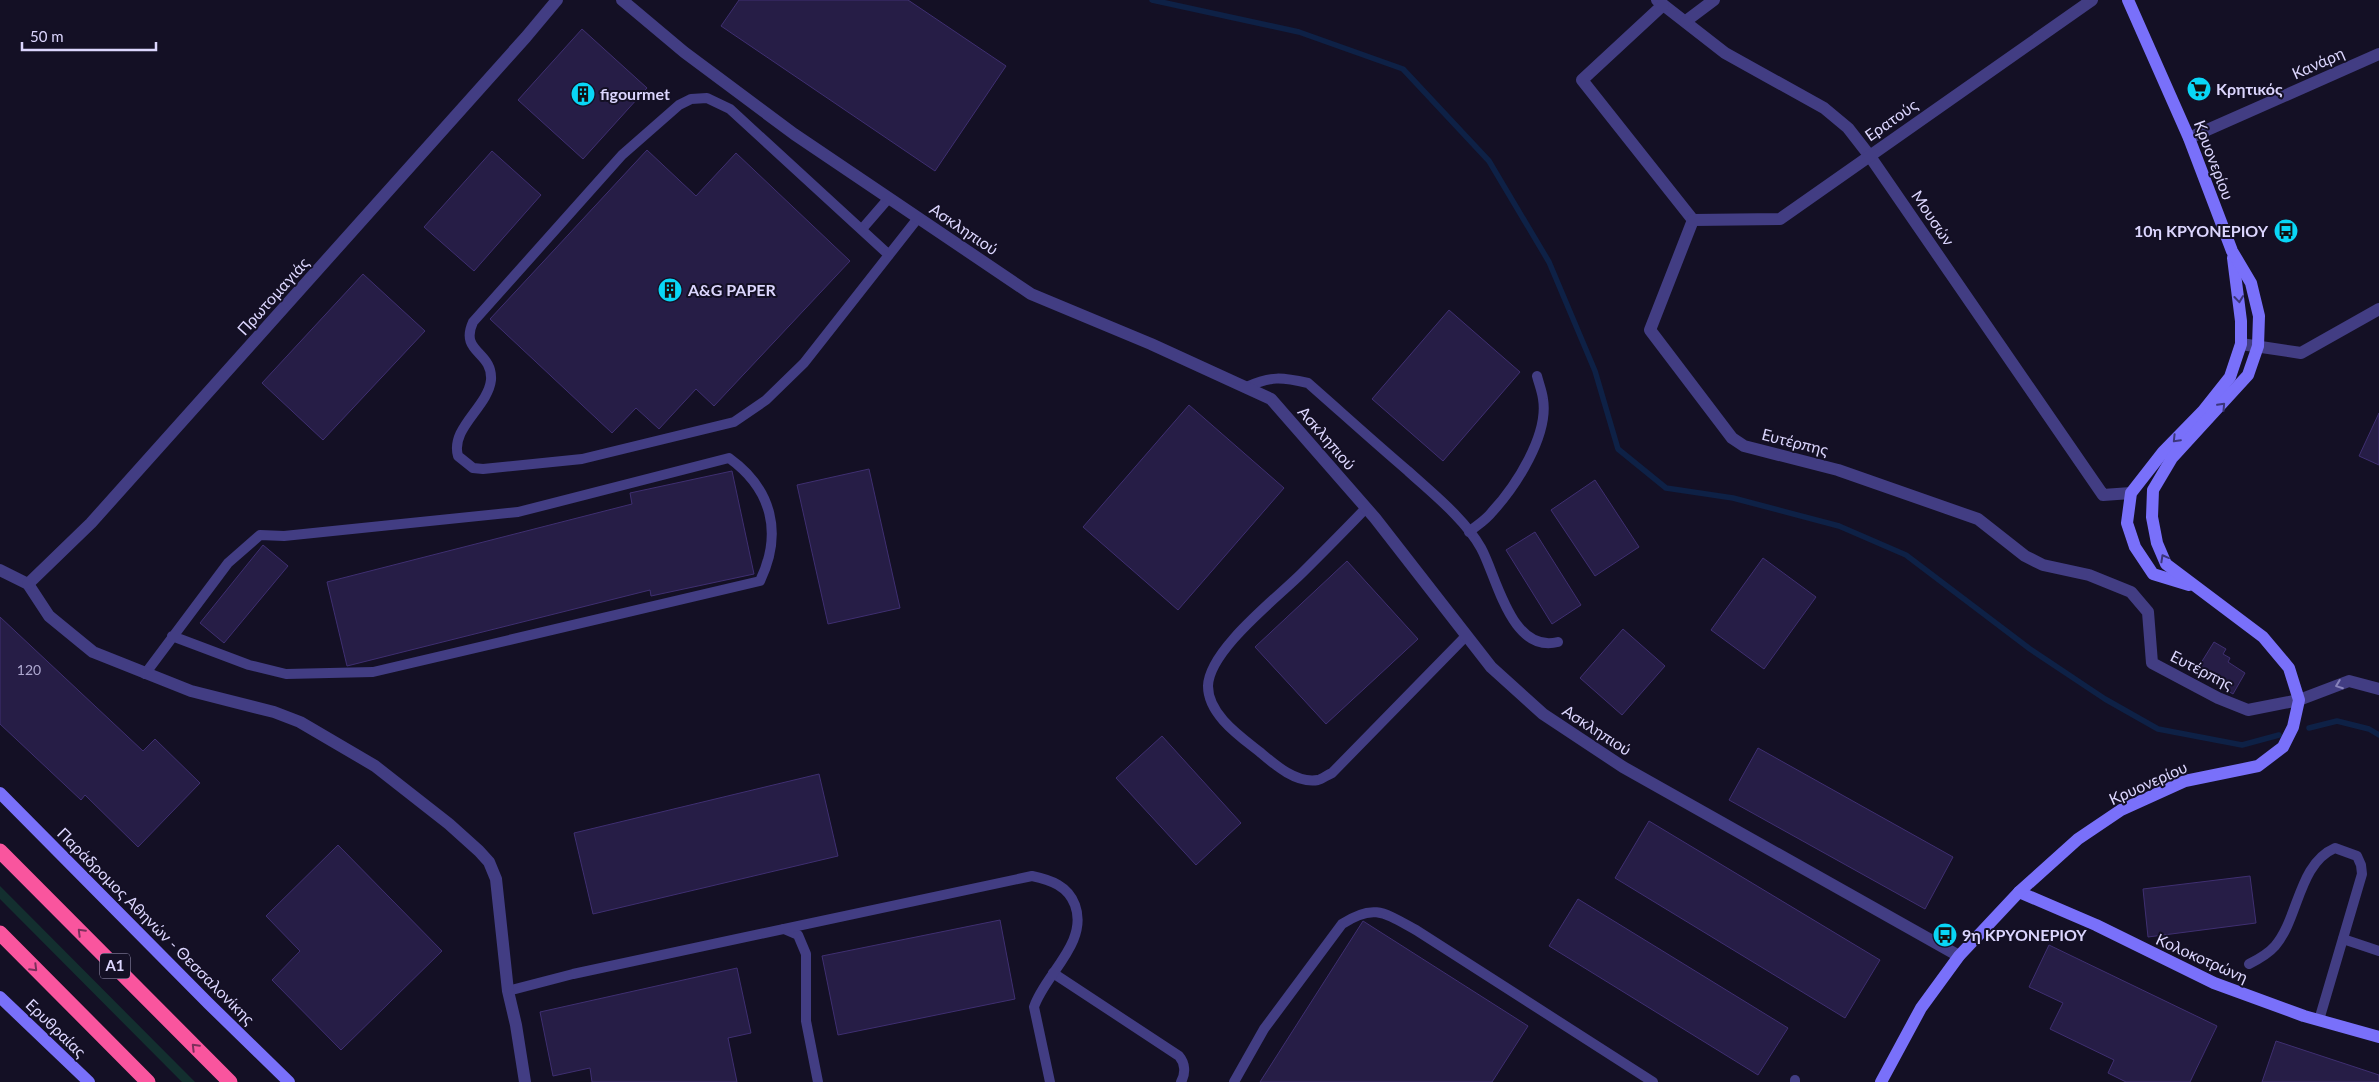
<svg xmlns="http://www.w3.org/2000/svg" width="2379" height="1082" font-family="Lato,sans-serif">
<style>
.green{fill:#132f2f}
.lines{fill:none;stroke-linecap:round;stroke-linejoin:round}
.stream{stroke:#0e2146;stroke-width:5.5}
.building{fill:#261d46;stroke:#3f2f71}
.lane{stroke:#423d83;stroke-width:10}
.street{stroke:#423d83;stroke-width:12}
.secondary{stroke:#7970fa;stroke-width:12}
.highway{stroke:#f9559e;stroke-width:15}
.oneway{stroke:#3c367a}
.oneway2{stroke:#8782ba}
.oneway3{stroke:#7b2f5b}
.labels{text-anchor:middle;stroke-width:4;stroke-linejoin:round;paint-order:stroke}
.number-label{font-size:14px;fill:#aea8d0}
.shield{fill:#141025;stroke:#a09bbd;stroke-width:1}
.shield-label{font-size:15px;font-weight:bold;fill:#dcd6fe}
.street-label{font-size:16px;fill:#dcd6fe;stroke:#141025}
.poi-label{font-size:16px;font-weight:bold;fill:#dcd6fe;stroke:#141025;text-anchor:start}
</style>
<rect width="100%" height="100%" fill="#141025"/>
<path class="green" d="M0,886l195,196h-13l-182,-183z"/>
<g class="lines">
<g class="stream">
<path d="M1152,0l147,32 104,37 86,92 60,101 46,109 23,78 48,39 67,10 106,28 67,29 124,94 75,50 53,30 84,16 37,-10"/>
<path d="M2309,728l28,-7 32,8 10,6"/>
</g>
</g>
<g class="building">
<path d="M739,0h169l98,66 -71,105 -214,-145z"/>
<path d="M582,29l65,59 -64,71 -65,-59z"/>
<path d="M647,150l49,46 40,-43 114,108 -136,145 -18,-17 -37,40 -23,-21 -24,25 -122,-114z"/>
<path d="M492,151l49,44 -67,76 -50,-44z"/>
<path d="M363,274l62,57 -102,109 -61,-57z"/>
<path d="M1449,310l71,62 -77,89 -71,-62z"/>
<path d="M1189,405l95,83 -106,122 -95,-83z"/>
<path d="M2379,413v52l-20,-9z"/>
<path d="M869,469l31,139 -72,16 -31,-139z"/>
<path d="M732,471l22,103 -103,22 -1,-6 -303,76 -20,-84 305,-78 -2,-11z"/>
<path d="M1595,480l44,67 -44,29 -44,-66z"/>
<path d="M1535,532l46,73 -29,19 -46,-74z"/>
<path d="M263,545l25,21 -64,77 -24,-20z"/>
<path d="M1763,558l53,39 -52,72 -53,-39z"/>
<path d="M1347,561l71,78 -92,85 -71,-77z"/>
<path d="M0,617l143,134 12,-12 45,44 -62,64 -53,-52 -4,5 -81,-76z"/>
<path d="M1623,629l42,37 -43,49 -42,-37z"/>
<path d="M2214,642l12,7 -3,5 7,4 -2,4 17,11 -12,21 -37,-23z"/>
<path d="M1162,736l79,87 -45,42 -80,-87z"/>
<path d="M1758,748l195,109 -28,52 -196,-109z"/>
<path d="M819,774l19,82 -245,58 -19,-81z"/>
<path d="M1649,821l231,139 -35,58 -230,-140z"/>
<path d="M338,845l104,106 -101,99 -69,-70 28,-29 -34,-35z"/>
<path d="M2250,876l6,47 -108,14 -5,-48z"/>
<path d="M1578,899l210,129 -30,47 -209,-129z"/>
<path d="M1000,920l15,79 -177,36 -16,-79z"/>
<path d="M1363,921l165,105 -36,56h-232z"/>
<path d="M2049,945l168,81 -27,56h-64l-18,-9 6,-13 -64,-31 13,-26 -34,-16z"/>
<path d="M737,968l14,65 -23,5 9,44h-145l-2,-14 -37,8 -13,-64z"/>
<path d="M2276,1041l103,34v7h-117z"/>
</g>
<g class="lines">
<g class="lane">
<path d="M862,229l26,-30"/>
<path d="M889,255l-159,-146 -23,-11 -16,1 -12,6 -57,50 -149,167c-14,31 20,29 18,58 -3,27 -41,48 -33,76l15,12 10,1 99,-10 152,-37 32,-22 38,-37 114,-145"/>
<path d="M1246,387c26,-11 35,-10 62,-4 33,29 66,59 100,88 24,22 57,48 73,77 16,29 30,106 77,94"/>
<path d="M1366,508c-21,22 -43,44 -64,65 -25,25 -93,77 -94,113 0,29 33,51 53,67 14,12 36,31 57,27 4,-1 9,-5 14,-7l134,-137"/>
<path d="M1469,532c7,-6 17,-12 23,-20 24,-26 57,-77 51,-113 -1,-8 -4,-15 -6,-23"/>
<path d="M145,674l83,-111 32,-28 24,1 234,-24 211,-54c43,31 54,75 31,123l-387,91 -87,2 -37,-9 -77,-29"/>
<path d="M784,929l14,6 8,19v67l12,61"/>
<path d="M2343,939l36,12"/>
<path d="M2249,964c10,-5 19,-10 26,-18 24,-28 23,-82 60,-98l22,8 4,9 1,9 -43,146"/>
<path d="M1053,973l126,83c6,7 7,17 2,26"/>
<path d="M508,991l65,-17 459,-98c19,4 36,10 43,29 14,38 -31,70 -41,102l16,75"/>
<path d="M1795,1080v2"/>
<path d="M1234,1082l30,-53 78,-105c32,-21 43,-11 74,6l237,152"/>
</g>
<g class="street">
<path d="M622,0l62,52 110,82 237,160 120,50 120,55 104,119 116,149 52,47 80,53 336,189"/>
<path d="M1657,0l68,53 99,55 24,20 21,27 234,340 28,-2"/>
<path d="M1663,5l-81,75 111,140"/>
<path d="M1686,21l28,-21"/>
<path d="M2189,138l190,-84"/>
<path d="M1693,220l-43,110 82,108 12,8 94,24 140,49 47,37 18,9 46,10 42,17 17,20 4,51 66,35 30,12 51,-10 50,-19 30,8"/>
<path d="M1693,220l87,-1 312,-219"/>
<path d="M2241,344l60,9 78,-44"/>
<path d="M0,570l28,14 21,32 44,36 98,39 83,21 26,10 75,44 74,58 30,27 10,11 7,17 12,112 8,34 9,57"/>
<path d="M28,584l63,-61 435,-486 31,-37"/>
</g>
<g class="secondary">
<path d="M2189,585l-36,-11 -18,-27 -8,-24 4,-30 32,-41 40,-41 27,-34 11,-33v-23l-8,-63"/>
<path d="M0,793l209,211 80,78"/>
<path d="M2019,892l77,33 118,58 90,33 75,21"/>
<path d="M0,997l89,85"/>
<path d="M1881,1082l40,-74 38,-52 60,-64 59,-53 43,-29 64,-29 73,-15 25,-19 10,-20 6,-27 -10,-32 -26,-31 -97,-73 -9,-21 -5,-26 1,-27 19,-32 76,-83 10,-29 1,-30 -8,-33 -19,-32 -43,-113 -61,-138"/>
</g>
<g class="highway">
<path d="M0,851l230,231"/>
<path d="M0,933l148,149"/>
</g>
</g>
<defs><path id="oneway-chevron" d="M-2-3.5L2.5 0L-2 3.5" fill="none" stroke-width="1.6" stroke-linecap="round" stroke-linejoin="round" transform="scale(1.25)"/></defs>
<g class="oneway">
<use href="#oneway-chevron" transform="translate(2239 299) rotate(84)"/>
<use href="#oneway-chevron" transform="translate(2222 406) rotate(-47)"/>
<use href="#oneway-chevron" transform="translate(2176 439) rotate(134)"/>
<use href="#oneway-chevron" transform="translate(2164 558) rotate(-119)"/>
</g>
<use class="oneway2" href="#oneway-chevron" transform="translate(2339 685) rotate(159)"/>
<g class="oneway3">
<use href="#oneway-chevron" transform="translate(81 932) rotate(-135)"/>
<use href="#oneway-chevron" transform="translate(34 968) rotate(45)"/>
<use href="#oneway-chevron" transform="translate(195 1047) rotate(-135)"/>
</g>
<defs>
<symbol id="supermarket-disc" viewBox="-11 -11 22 22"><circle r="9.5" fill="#09d6f6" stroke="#141025"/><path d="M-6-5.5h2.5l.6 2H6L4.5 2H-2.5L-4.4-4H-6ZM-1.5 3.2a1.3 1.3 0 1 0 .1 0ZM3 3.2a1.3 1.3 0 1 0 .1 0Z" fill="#111"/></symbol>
<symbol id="building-disc" viewBox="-11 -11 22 22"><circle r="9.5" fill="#09d6f6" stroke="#141025"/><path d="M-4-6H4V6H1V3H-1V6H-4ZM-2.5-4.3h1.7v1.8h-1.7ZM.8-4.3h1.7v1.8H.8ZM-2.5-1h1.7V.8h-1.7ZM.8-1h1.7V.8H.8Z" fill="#111"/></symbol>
<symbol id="bus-disc" viewBox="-11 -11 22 22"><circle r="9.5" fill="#09d6f6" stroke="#141025"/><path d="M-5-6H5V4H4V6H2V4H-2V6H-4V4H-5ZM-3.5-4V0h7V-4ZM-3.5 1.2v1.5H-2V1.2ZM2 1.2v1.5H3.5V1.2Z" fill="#111"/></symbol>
</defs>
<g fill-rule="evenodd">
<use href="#supermarket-disc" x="2185" y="75" width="28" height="28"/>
<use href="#building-disc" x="569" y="80" width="28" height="28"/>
<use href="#bus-disc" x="2272" y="217" width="28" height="28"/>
<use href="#building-disc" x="656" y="276" width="28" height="28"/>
<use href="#bus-disc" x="1931" y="921" width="28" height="28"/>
</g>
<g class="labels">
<g class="number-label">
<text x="29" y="675">120</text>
</g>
<rect class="shield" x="100" y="953.5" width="30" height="25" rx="4"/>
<g class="shield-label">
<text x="115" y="971">Α1</text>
</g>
<g class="street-label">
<text transform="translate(2318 63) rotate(-24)" y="6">Κανάρη</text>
<text transform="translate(1891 120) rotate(-35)" y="6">Ερατούς</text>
<text transform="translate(2214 160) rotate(69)" y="6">Κρυονερίου</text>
<text transform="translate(1933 218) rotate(56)" y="6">Μουσών</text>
<text transform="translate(964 229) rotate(34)" y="6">Ασκληπιού</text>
<text transform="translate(273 296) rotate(-48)" y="6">Πρωτομαγιάς</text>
<text transform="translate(1327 438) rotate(49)" y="6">Ασκληπιού</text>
<text transform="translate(1795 442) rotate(14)" y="6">Ευτέρπης</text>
<text transform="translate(2202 670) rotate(27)" y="6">Ευτέρπης</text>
<text transform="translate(1597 730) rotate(33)" y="6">Ασκληπιού</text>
<text transform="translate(2148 783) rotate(-24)" y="6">Κρυονερίου</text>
<text transform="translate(156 926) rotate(45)" y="6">Παράδρομος Αθηνών - Θεσσαλονίκης</text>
<text transform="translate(2202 958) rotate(24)" y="6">Κολοκοτρώνη</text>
<text transform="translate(56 1028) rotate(44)" y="6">Ερυθραίας</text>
</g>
<g class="poi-label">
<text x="2216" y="95">Κρητικός</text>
<text x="600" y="100">figourmet</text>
<text x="2268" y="237" text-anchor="end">10η ΚΡΥΟΝΕΡΙΟΥ</text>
<text x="688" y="296">A&amp;G PAPER</text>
<text x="1962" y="941">9η ΚΡΥΟΝΕΡΙΟΥ</text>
</g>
</g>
<path d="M22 42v8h134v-8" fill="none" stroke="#dcd6fe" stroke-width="2.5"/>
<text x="30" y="42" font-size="15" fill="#dcd6fe" stroke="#141025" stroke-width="4" paint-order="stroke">50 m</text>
</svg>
